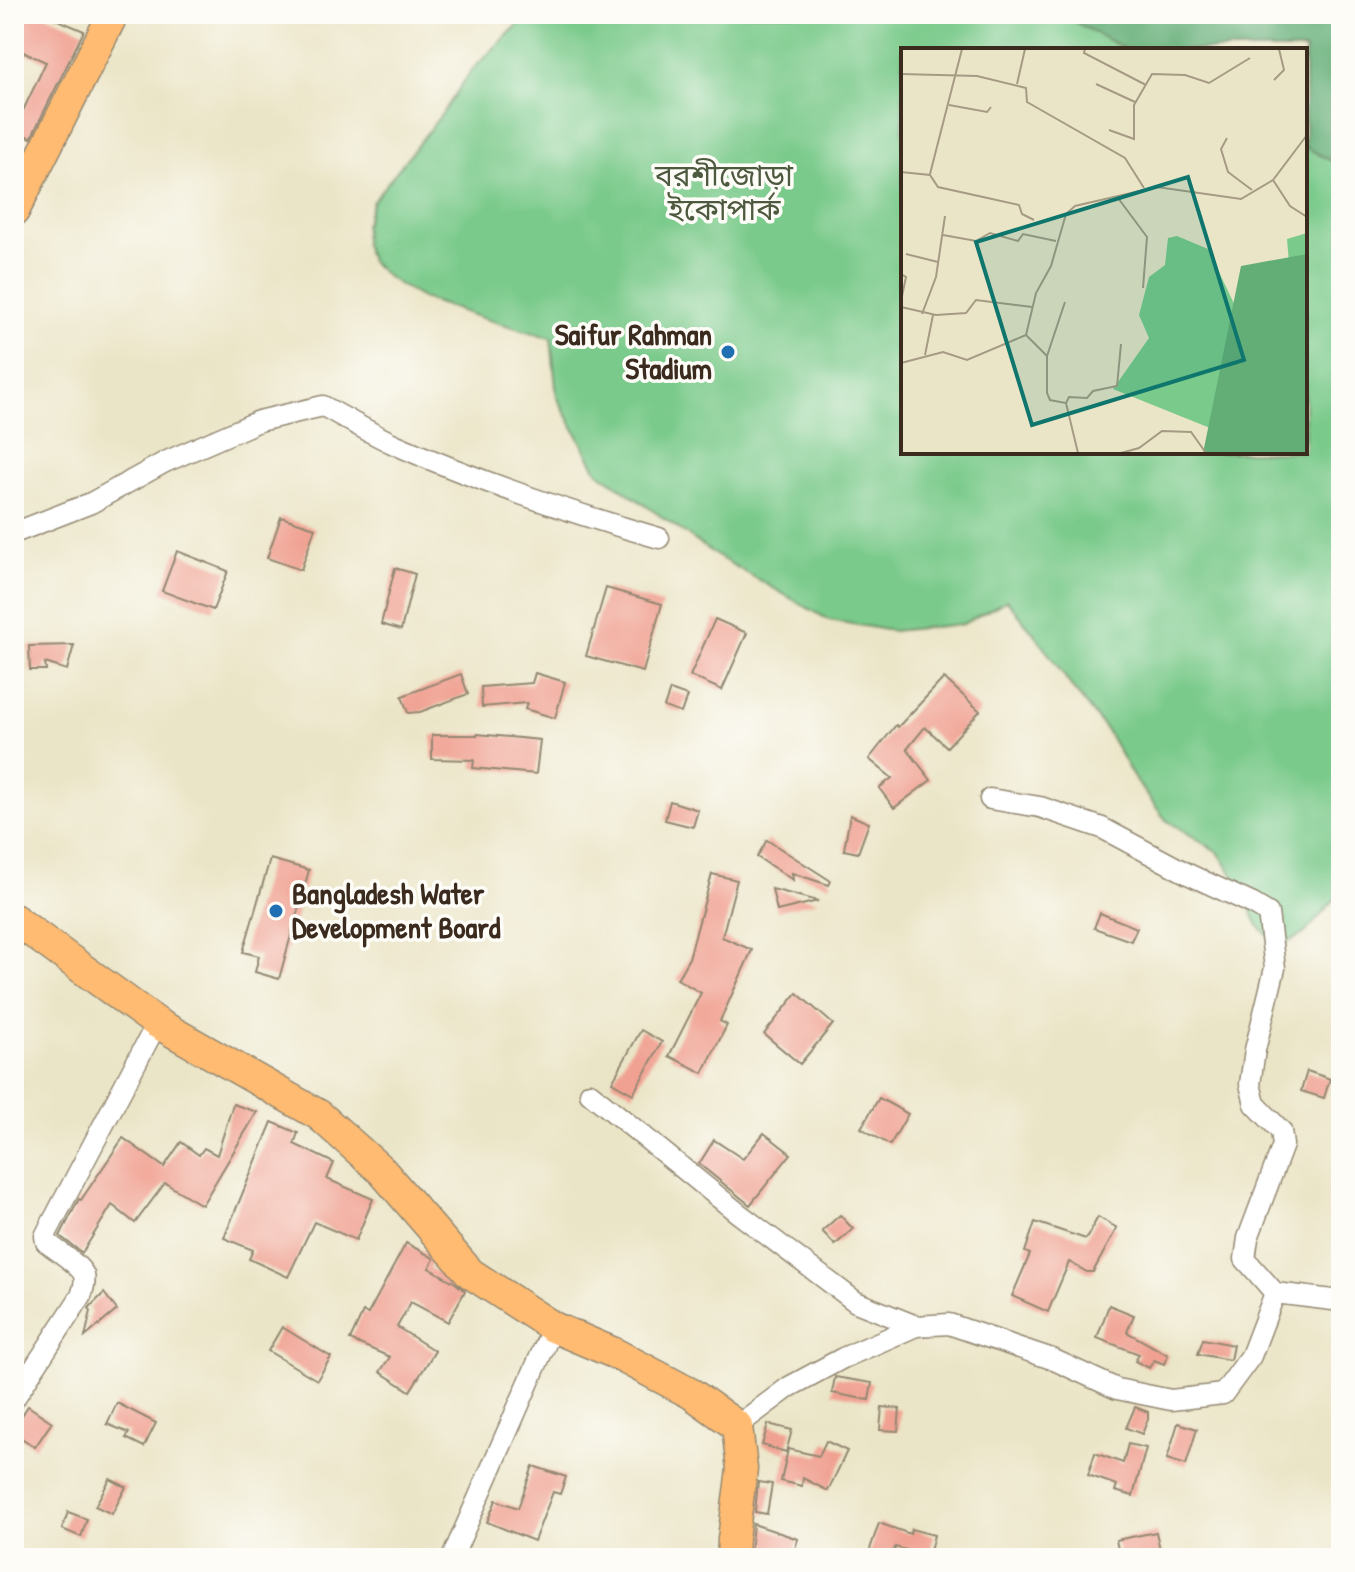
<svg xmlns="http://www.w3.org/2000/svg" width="1355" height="1572" font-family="'Patrick Hand','Noto Sans Bengali',sans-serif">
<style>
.green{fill:#7aca8b;stroke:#5a7a54;stroke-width:2;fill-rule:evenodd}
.forest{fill:#63ae77;stroke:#4f6c4a;stroke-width:2}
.building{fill:#f0a192}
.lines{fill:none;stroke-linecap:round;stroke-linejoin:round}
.minor-casing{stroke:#938872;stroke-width:23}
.highway-casing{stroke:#938872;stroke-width:33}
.minor{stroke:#fff;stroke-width:20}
.highway{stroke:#ffbb71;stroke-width:30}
.poi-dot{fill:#1f6fb2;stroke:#fdfcf7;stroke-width:3}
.labels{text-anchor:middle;stroke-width:7;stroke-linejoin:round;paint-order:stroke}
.park-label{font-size:30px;fill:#4e5a3f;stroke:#fdfcf7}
.poi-label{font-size:30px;font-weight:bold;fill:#3b2a1e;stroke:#fdfcf7;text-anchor:end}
.inset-road{fill:none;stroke:#a59a83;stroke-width:2}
.view{fill:#0f766e;fill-opacity:0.15;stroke:#0f766e;stroke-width:4}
.inset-edge{fill:none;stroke:#3b2a1e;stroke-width:4}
</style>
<rect width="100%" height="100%" fill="#fdfcf7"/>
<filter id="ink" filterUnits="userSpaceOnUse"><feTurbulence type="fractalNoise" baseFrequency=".0125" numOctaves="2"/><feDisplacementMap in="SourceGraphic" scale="16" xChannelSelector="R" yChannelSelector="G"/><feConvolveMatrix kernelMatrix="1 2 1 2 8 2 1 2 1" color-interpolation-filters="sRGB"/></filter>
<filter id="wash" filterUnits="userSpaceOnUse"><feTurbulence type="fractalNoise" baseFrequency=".006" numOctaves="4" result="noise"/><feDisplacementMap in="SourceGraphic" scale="32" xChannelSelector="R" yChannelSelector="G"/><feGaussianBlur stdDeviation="1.8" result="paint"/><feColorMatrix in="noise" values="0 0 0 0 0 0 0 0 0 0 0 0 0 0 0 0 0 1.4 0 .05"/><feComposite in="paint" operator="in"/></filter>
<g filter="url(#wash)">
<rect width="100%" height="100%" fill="#ebe5c7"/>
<path class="green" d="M542,14h799v878l-37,42 -26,13 -21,-23 -16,-37 -23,-35 -52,-32 -33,-43 -25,-45 -34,-42 -37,-53 -30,-37 -44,24 -71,7 -63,-11 -112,-64 -120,-85 -40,-74 -6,-59 -66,-19 -63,-21 -32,-19 -20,-18 -6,-18 1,-19 8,-23 72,-91 26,-39 54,-53zM903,50h402v402h-402z"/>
<path class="forest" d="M1060,14h281v152l-36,-19v-97h-178z"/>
<g id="blocks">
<g class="building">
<path d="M14,14h30l40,17 -53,107 -17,-8v-17l7,2 25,-53 -32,-14z"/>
<path d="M281,517l34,11 -14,42 -34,-12z"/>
<path d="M177,551l51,20 -15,39 -51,-19z"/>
<path d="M395,568l20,6 -14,56 -20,-6z"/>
<path d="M606,588l56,16 -19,68 -57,-16z"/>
<path d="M715,619l32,14 -25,57 -32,-14z"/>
<path d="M74,645l-7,25 -22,-7 1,7h-16l-1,-24z"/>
<path d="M535,673l30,9 -10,36 -30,-9 2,-6 -45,4 -1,-20 51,-4z"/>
<path d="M461,674l7,20 -48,18 -12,1 -6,-17z"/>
<path d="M944,678l36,33 -33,36 -22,-20 -18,22 24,31 -37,28 -15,-20 13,-10 -23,-19 27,-34 2,2z"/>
<path d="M670,690l17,6 -6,17 -17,-6z"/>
<path d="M477,734l63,6 -4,34 -63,-6 1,-8 -42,-1v-24h45z"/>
<path d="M670,801l28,9 -5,17 -28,-7z"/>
<path d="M850,815l19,8 -11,30 -14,-3z"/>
<path d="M767,840l64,41 -2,4 -37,-12 1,7 -36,-23z"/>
<path d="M270,859l39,11 -30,109 -24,-7 4,-16 -16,-4z"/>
<path d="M712,874l25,6 -15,57 30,13 -32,71 7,4 -24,48 -34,-17 32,-63 -24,-14 12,-21z"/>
<path d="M772,889l46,12 -41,10z"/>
<path d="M1100,913l37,15 -6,13 -37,-13z"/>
<path d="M797,993l36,31 -33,40 -36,-30z"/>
<path d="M641,1030l21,12 -29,52 -21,-12z"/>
<path d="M1307,1071l23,8 -6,19 -23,-7z"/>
<path d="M879,1098l29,16 -18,31 -29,-17z"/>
<path d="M233,1104l24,8 -55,93 -37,-22 -30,40 -23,-18 -30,48 -22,-17 19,-37 2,1 42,-62 41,29 17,-25 18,13 5,-7 13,7z"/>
<path d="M272,1122l26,11 -4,11 40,19 -7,16 46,20 -17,41 -42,-18 -26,55 -39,-18 4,-9 -29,-12z"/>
<path d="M764,1133l27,21 -41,51 -51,-41 15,-24 29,19z"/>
<path d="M840,1215l13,14 -18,16 -13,-14z"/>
<path d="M1098,1217l19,11 -24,44h-6l-18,-10 -21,50 -36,-16 18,-42 -5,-2 10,-30 51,17z"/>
<path d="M406,1243l26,14 2,2 -5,9 25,14 11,9 -17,31 -37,-20 -14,25 38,24 -25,40 -30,-19 10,-15 -40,-17 13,-28 5,2z"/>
<path d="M104,1293l13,17 -32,27 6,-26 -2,-3z"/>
<path d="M1109,1305l25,10 -7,17 41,23 -4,9 -10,-4 -5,8 -14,-7 4,-7 -42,-16z"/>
<path d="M282,1327l49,30 -14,23 -49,-29z"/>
<path d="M1203,1339l30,6 -3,15 -32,-6z"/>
<path d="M835,1377l37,6 -3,17 -37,-7z"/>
<path d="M117,1403l39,20 -12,24 -18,-9 3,-5 -22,-9z"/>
<path d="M28,1406l24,16 -17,25 -21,-14v-5z"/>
<path d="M882,1407l18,2 -2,22 -18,-1z"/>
<path d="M1135,1407l13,5v7l-6,15 -16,-6z"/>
<path d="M1178,1423l19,6 -11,36 -19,-6z"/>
<path d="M768,1424l24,6 -6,22 -24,-7z"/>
<path d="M826,1441l21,10 -19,40 -25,-13 -1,8 -21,-5 7,-32 31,7z"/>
<path d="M1128,1444l18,4 -13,48 -18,-5 2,-6 -29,-10 7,-22 28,10z"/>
<path d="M533,1466l33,11 -6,17 -7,-2 -19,49 -47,-19 9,-22 22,8z"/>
<path d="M110,1479l16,8 -14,27 -17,-8z"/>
<path d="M758,1482l14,2 -5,30 -12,-2z"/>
<path d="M68,1512l19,7 -6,18 -19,-8z"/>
<path d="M879,1523l31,11 1,-5 23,6 -5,21 -34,-9 -2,11h-26z"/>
<path d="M753,1524l45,15 -6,19h-33l-9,-3z"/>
<path d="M1156,1532l6,26h-42l-4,-18z"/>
</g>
</g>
</g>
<g filter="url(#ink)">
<use href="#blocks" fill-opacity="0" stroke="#938872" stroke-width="2"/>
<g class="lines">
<defs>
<g id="minor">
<path d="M14,528l5,3 72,-28 74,-41 94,-41 64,-15c24,13 47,27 71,38 86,38 174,68 265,94"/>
<path d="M990,799l50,8 62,21 88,47 63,29 15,9 7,55 -20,82 -5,34 5,20 26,27 2,14 -35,93 -3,21 30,34"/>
<path d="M590,1093l148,120 118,89 60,24"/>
<path d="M14,1399l67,-103c2,-6 5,-14 3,-21 -4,-10 -29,-26 -38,-33l-1,-6 112,-213"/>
<path d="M737,1426l52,-39 54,-29 73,-32 33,-2 103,35 65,30 54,11 52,-6 28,-38 24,-63 66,8"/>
<path d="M452,1558l101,-231"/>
</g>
<g id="highway">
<path d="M14,211l99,-197"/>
<path d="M14,919l143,104 162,92 63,56 88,102 83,54 61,26 78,41 45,32 5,43 -9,70 -1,19"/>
</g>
</defs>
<use href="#minor" class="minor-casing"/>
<use href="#highway" class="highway-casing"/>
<use href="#minor" class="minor"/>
<use href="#highway" class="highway"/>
</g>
</g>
<g class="poi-dot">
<circle cx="728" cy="352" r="8"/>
<circle cx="276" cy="911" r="8"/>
</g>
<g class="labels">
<g class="park-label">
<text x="724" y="186">বরশীজোড়া<tspan x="724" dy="34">ইকোপার্ক</tspan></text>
</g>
<g class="poi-label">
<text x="712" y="345">Saifur Rahman<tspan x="712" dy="34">Stadium</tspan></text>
<text x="292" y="904" text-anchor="start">Bangladesh Water<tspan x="292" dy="34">Development Board</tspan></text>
</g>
</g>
<g transform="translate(901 48)">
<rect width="406" height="406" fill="#ebe5c7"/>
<path d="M406,185v220l-97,-25 -97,-39 36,-51 -10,-23 10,-38 16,-12 3,-27 9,-2 31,13 30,63 51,-49 -2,-24z" fill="#7aca8b"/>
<path d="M406,206v199h-104l38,-187z" fill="#63ae77"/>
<path class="inset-road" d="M184,1l-1,4 62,32M0,26l76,2 49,12 1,14 98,56 19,30M373,32l10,-10 -5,-21M116,36l8,-35M195,36l39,18M48,57l38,7 4,-5M208,82l25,9v-34l18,-31 33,1 24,8 41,-25M326,90l-6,11 7,23 24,18M0,124l29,3 8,12 81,18 3,9 12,6M29,126l32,-125M372,132l17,26 17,11M217,150l29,39 -4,51M42,187l33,6 14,-8 28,8 5,-7 33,7M5,206l32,8M0,226l5,3 -5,24M0,259l35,8 30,-2 10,-13 56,7M21,266l14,-37 9,-61M125,287l21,21v37l3,7 16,3 12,50M24,307l8,-40M146,308l18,-54M0,315l42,-11 24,8 59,-25 10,-42 15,-27 15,-52 9,-8 82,-19 84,12 32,-19 34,-45M165,355l3,-6 18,1 6,-7 24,-5 4,-42M220,405l18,-5 23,-17 29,1 15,21"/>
<path class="view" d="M287,129l56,183 -212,65 -56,-183z"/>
<rect width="406" height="406" class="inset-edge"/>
</g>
<rect width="1355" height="1572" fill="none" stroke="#fdfcf7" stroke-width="48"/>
</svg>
